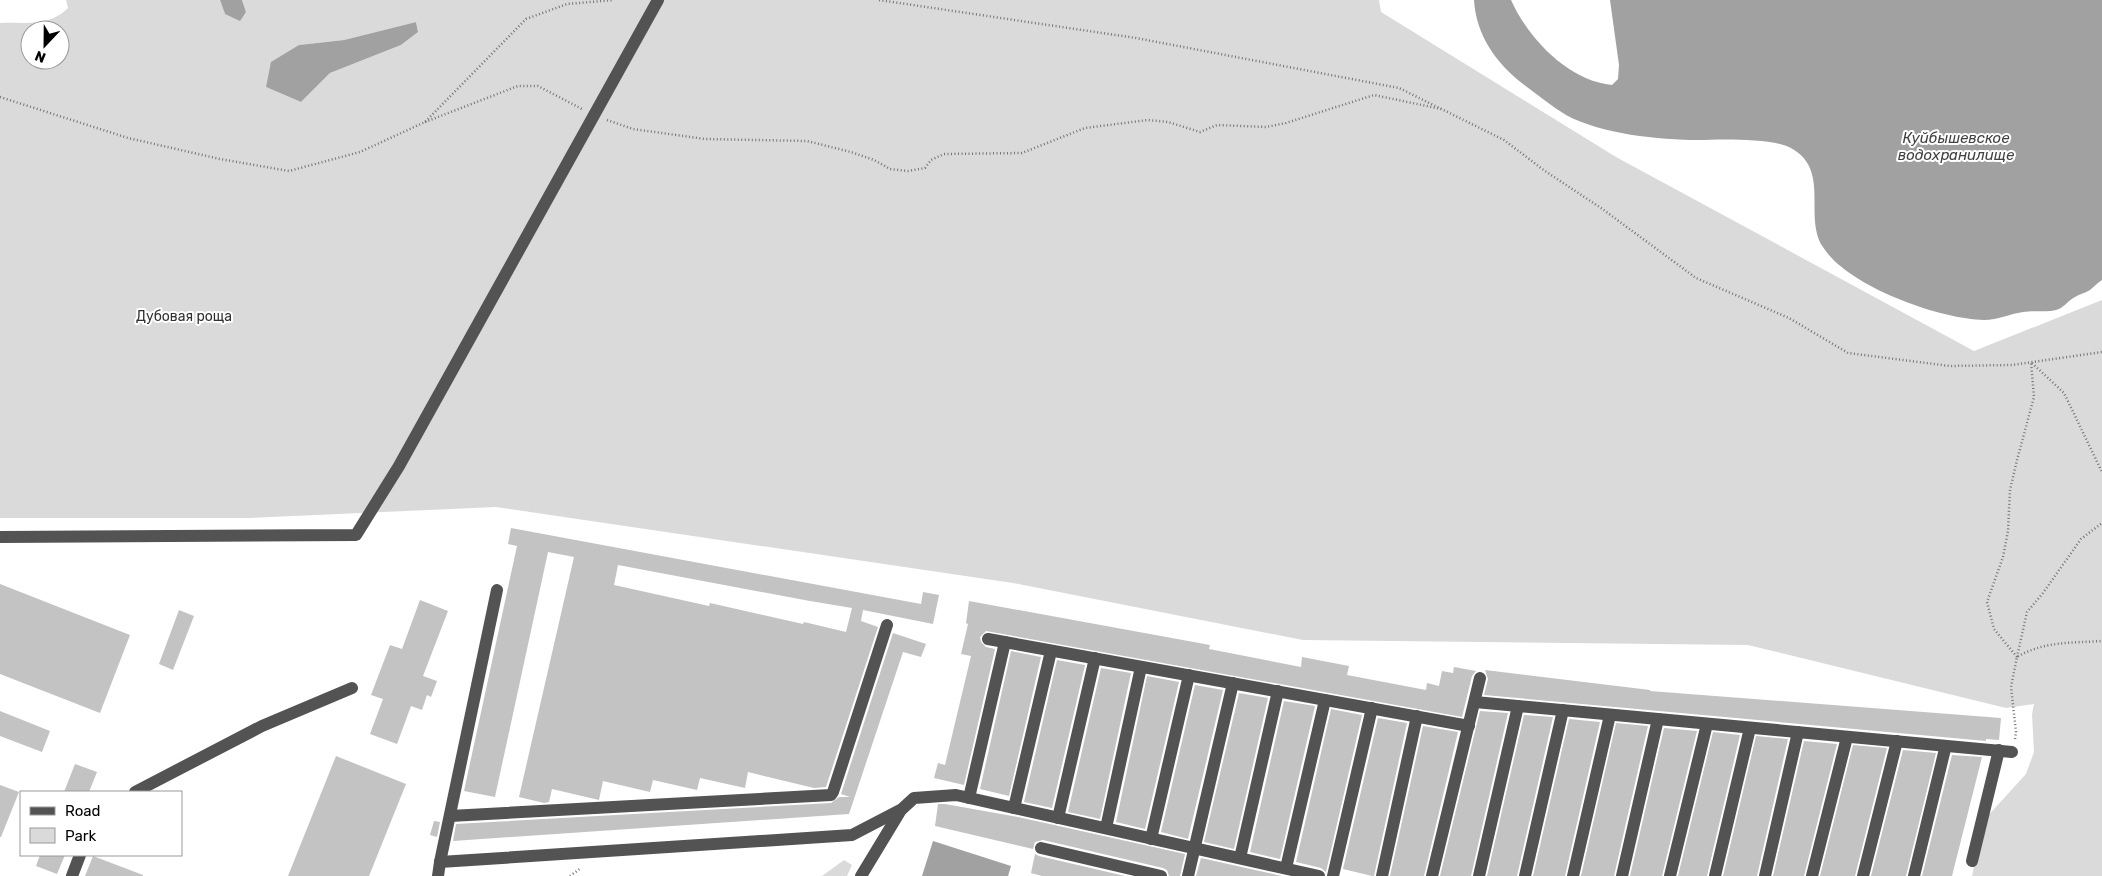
<svg xmlns="http://www.w3.org/2000/svg" width="2102" height="876" font-family="Rubik,sans-serif">
<style>
.green{fill:#dadada;fill-rule:evenodd}
.water{fill:#a1a1a1}
.building{fill:#c3c3c3;fill-rule:evenodd}
.lines{fill:none;stroke-linecap:round;stroke-linejoin:round}
.path{stroke:#757575;stroke-width:2.5;stroke-dasharray:1 2.5;stroke-linecap:butt}
.minor{stroke:#535353;stroke-width:12}
.labels{text-anchor:middle;stroke-width:4;stroke-linejoin:round;paint-order:stroke}
.park-label{font-size:14px;fill:#313131;stroke:#fff}
.water-label{font-size:15px;font-style:italic;fill:#424242;stroke:#fff}
</style>
<rect width="100%" height="100%" fill="#fff"/>
<g class="green">
<path d="M66,0h154l5,14 21,-2 -4,-12h1137l2,12 235,145 358,194 128,-51v576h-130l12,-56 42,-46 8,-22 -2,-38 2,-10 -28,4 -258,-63 -445,-5 -290,-57 -517,-76 -248,11h-248v-495c26,-1 49,4 68,-15zM416,22l2,10 -17,13 -71,28 -29,29 -35,-15 33,-42 45,-5zM30,30h30v30h-30z"/>
<path d="M844,860l8,5 -5,11h-25z"/>
</g>
<g class="water">
<path d="M220,0h22l4,12 -6,9 -15,-7z"/>
<path d="M1474,0h37c17,38 57,81 101,85l6,-6 1,-14 -9,-65h492v280c-5,3 -8,7 -12,10 -5,3 -10,4 -15,7 -6,3 -10,9 -16,12 -10,4 -25,1 -36,3 -14,2 -25,8 -39,8 -45,-1 -137,-34 -161,-73 -20,-30 8,-77 -32,-99 -18,-10 -70,-9 -92,-8 -40,0 -98,-6 -133,-25 -15,-9 -29,-21 -43,-31 -27,-21 -47,-49 -49,-84z"/>
<path d="M416,22l2,10 -17,13 -71,28 -29,29 -35,-15 5,-25 28,-17 45,-5z"/>
<path d="M933,841l78,25 -3,10h-86z"/>
</g>
<g class="building">
<path d="M511,528l410,76 2,-12 16,3 -6,29 -70,-14 -2,11 17,6 -52,160 -12,1 -66,-16 -3,16 -45,-10 -3,12 -44,-10 -3,12 -47,-11 -4,19 -47,-11 -3,13 -5,1 -25,-6 55,-240 -26,-5 -53,245 -31,-6 53,-245 -9,-2zM618,565l192,36 42,7 -6,24 -42,-10 -1,2 -93,-21 -1,3 -95,-21z"/>
<path d="M0,584l130,51 -30,78 -100,-39z"/>
<path d="M420,600l28,11 -25,65 14,5 -6,16 -4,-2 -5,15 -11,-4 -14,38 -27,-10 13,-35 -12,-4 19,-50 12,4z"/>
<path d="M969,601l241,44 -1,4 92,18 1,-10 47,9 -2,9 79,15 1,-7 12,3 3,-15 11,2 1,-6 22,4 -4,5 -10,41 -476,-86 -6,6 1,5 5,5 9,2 -31,136 -30,-7 4,-15 7,2 26,-109 -10,-2 7,-30 -2,-1z"/>
<path d="M179,610l15,6 -21,54 -14,-6z"/>
<path d="M893,633l33,11 -5,13 -18,-5 -54,162 -396,27 3,-17 375,-21 8,-6h11l-9,-3z"/>
<path d="M1011,651l30,6 -32,139 -29,-7z"/>
<path d="M1057,660l28,5 -33,143 -28,-6z"/>
<path d="M1101,668l30,5 -31,146 -32,-7z"/>
<path d="M1485,670l165,20v1l351,27 -2,22 -13,-1v2l-502,-46 4,-16z"/>
<path d="M1147,676l32,6 -34,147 -29,-7z"/>
<path d="M1195,685l28,5 -35,149 -27,-7z"/>
<path d="M1239,693l29,5 -34,151 -30,-7z"/>
<path d="M1284,701l31,5 -35,153 -30,-7z"/>
<path d="M1331,709l31,6 -36,157 -5,-4 -25,-6z"/>
<path d="M0,711l50,20 -8,21 -42,-16z"/>
<path d="M1480,711l28,2 -37,163h-31z"/>
<path d="M1524,715l29,2 -36,159h-30z"/>
<path d="M1378,718l29,5 -33,153h-2l-29,-7z"/>
<path d="M1569,719l31,3 -35,154h-32z"/>
<path d="M1616,723l32,3 -34,150h-33z"/>
<path d="M1423,726l35,6 -34,144h-34z"/>
<path d="M1664,728l33,3 -35,145h-32z"/>
<path d="M1713,732l27,3 -33,141h-29z"/>
<path d="M1756,736l32,3 -31,137h-34z"/>
<path d="M1804,741l33,3 -33,132h-31z"/>
<path d="M1853,745l34,3 -32,128h-35z"/>
<path d="M1903,750l33,3 -30,123h-35z"/>
<path d="M1952,755l30,2 -30,119h-30z"/>
<path d="M336,756l70,28 -37,92h-81z"/>
<path d="M75,764l22,8 -8,20h-25z"/>
<path d="M0,785l19,7 -18,45h-1z"/>
<path d="M938,804h7l73,13 167,37 -5,22h-11l-2,-6 -4,-2 -120,-28 -8,2 -2,7 -98,-23z"/>
<path d="M434,821l6,1 -3,15 -7,-2z"/>
<path d="M1035,854l4,2 86,20h-83l-11,-3z"/>
<path d="M40,855h25l-8,19 -21,-8z"/>
<path d="M93,856l50,19v1h-58z"/>
<path d="M1201,858l81,18h-86z"/>
</g>
<g class="lines">
<g class="path">
<path d="M879,0l257,38 263,50 105,52 41,31 56,37 95,70 93,40 59,35 102,13 62,-1 90,-13"/>
<path d="M0,97l128,41 92,21 69,12 71,-19 65,-30 101,-103 41,-15 47,-4"/>
<path d="M607,120l26,9 72,10 102,2 44,11 23,8 16,9 18,2 17,-3 6,-8 13,-6 78,-1 63,-25 63,-8 20,2 32,10 17,-7 49,2 20,-4 88,-28 67,14"/>
<path d="M425,122l93,-36h20l44,23"/>
<path d="M2032,363l32,30 38,79"/>
<path d="M2017,657l-23,-28 -7,-27 16,-45 5,-26 2,-41 7,-30 17,-63 -3,-35"/>
<path d="M2017,657l10,-45 16,-19 38,-54 21,-16"/>
<path d="M2015,739l1,-7 -5,-45 6,-30c27,-16 55,-14 85,-16"/>
<path d="M570,876l11,-8"/>
</g>
<g class="minor">
<path d="M0,537l356,-2 43,-69 259,-466"/>
<path d="M988,639l481,87"/>
<path d="M1475,702l537,50"/>
<path d="M135,792l127,-66 90,-38"/>
<path d="M969,798l36,-156"/>
<path d="M1014,808l37,-157"/>
<path d="M450,816l381,-21 2,-3 54,-167"/>
<path d="M1058,818l37,-160"/>
<path d="M1106,828l35,-161"/>
<path d="M1151,839l38,-164"/>
<path d="M1041,848l120,28"/>
<path d="M1240,858l38,-167"/>
<path d="M1972,861l27,-111"/>
<path d="M440,862l57,-272"/>
<path d="M1286,868l39,-168"/>
<path d="M72,876l8,-21"/>
<path d="M438,876l2,-14 412,-27 50,-26 12,-11 42,-3 363,81"/>
<path d="M861,876l40,-66"/>
<path d="M1188,876l45,-193"/>
<path d="M1333,876l39,-168"/>
<path d="M1382,876l35,-160"/>
<path d="M1432,876l48,-198"/>
<path d="M1479,876l39,-170"/>
<path d="M1525,876l38,-166"/>
<path d="M1573,876l37,-161"/>
<path d="M1622,876l36,-157"/>
<path d="M1670,876l37,-152"/>
<path d="M1715,876l35,-148"/>
<path d="M1765,876l33,-144"/>
<path d="M1812,876l35,-139"/>
<path d="M1863,876l34,-135"/>
<path d="M1914,876l31,-127"/>
</g>
</g>
<g class="labels">
<g class="park-label">
<text x="184" y="321">Дубовая роща</text>
</g>
<g class="water-label">
<text x="1956" y="143">Куйбышевское<tspan x="1956" dy="17">водохранилище</tspan></text>
</g>
</g>
<rect x="20" y="791" width="162" height="65" fill="#ffffff" stroke="#999999"/>
<rect x="30" y="807" width="25" height="8" fill="#535353" stroke="#999999"/>
<text x="65" y="816" font-size="15" fill="#000000">Road</text>
<rect x="30" y="828" width="25" height="15" fill="#dadada" stroke="#999999"/>
<text x="65" y="841" font-size="15" fill="#000000">Park</text>
<g transform="translate(45 45) rotate(202)"><circle r="24" fill="#ffffff" stroke="#999999"/>
<path d="M0-4L9 19L0 12L-9 19Z" fill="#000000"/>
<text y="-8" font-size="14" font-weight="bold" text-anchor="middle" fill="#000000">N</text>
</g>
</svg>
